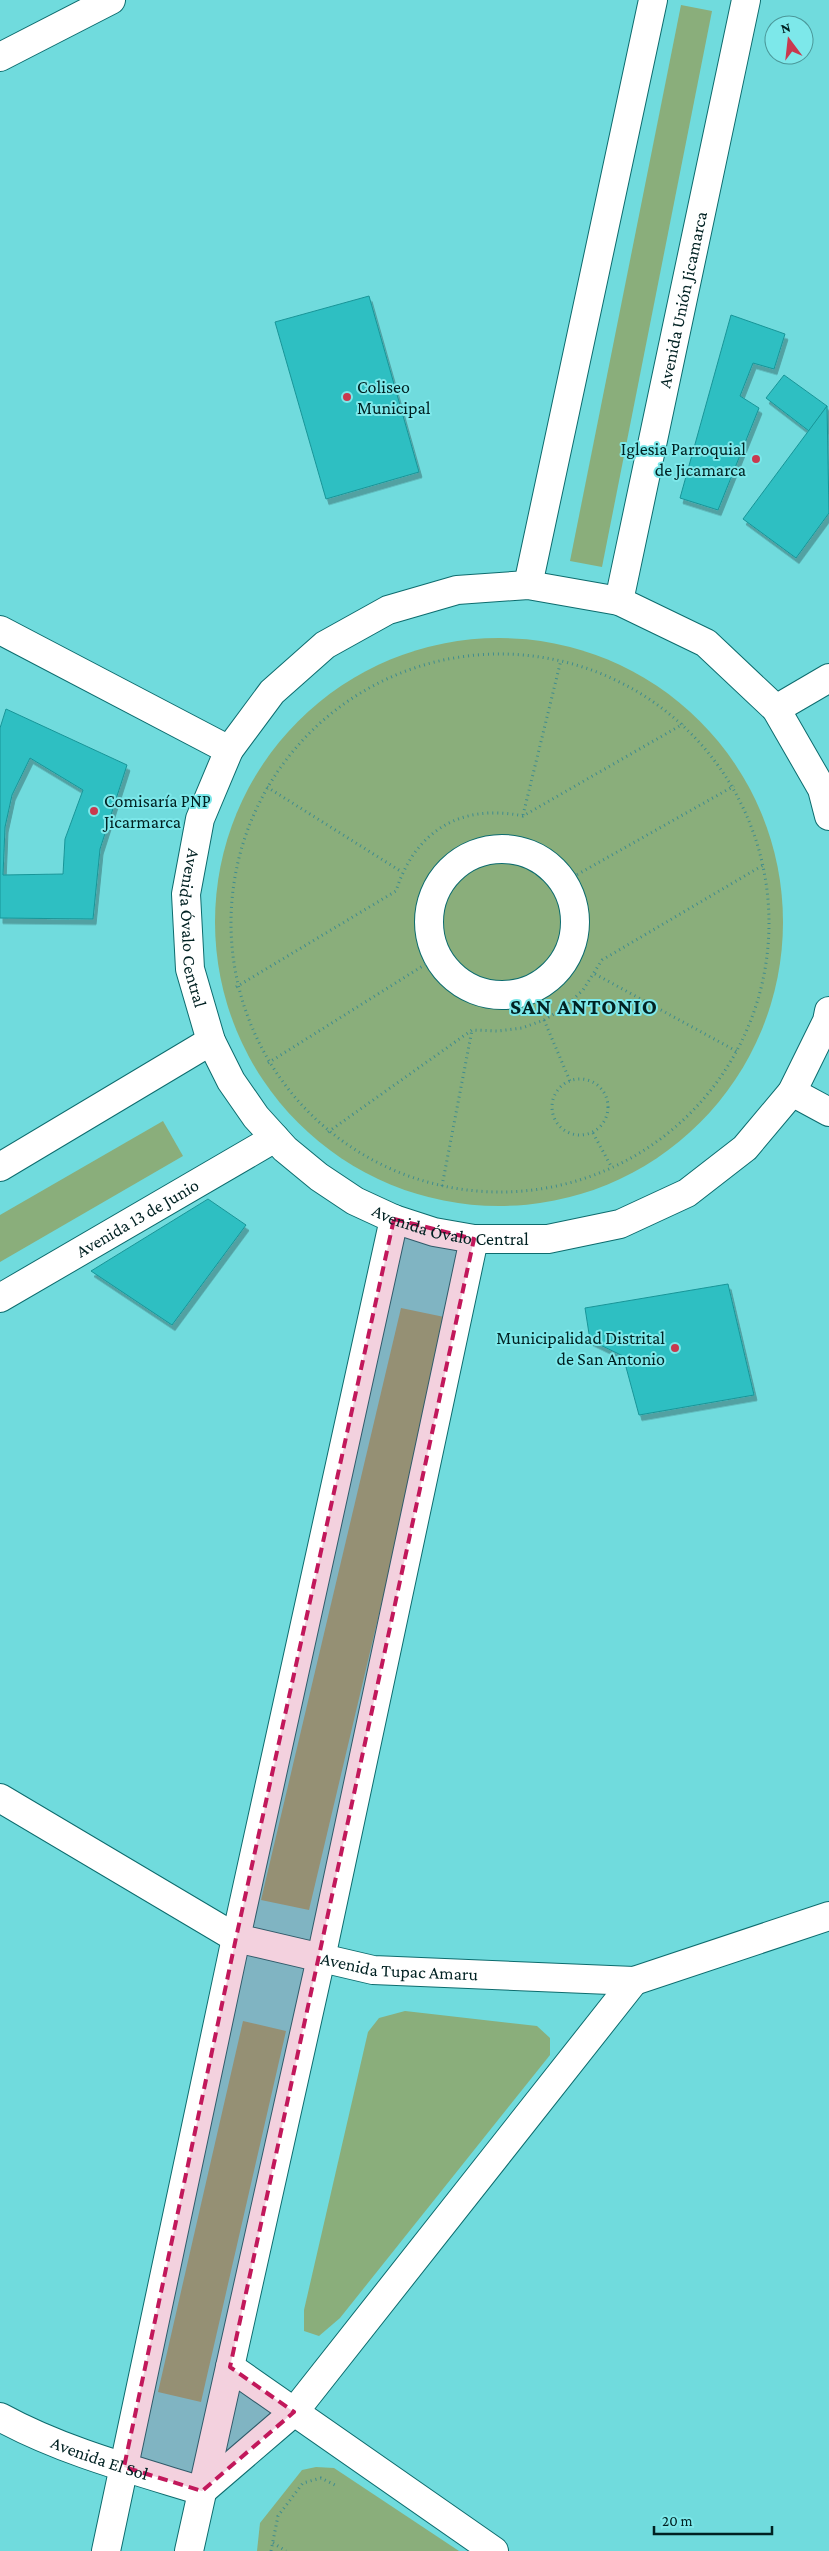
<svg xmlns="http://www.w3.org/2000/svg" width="829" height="2551" font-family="'Crimson Pro',serif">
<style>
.green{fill:#8aae7b}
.building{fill:#2ebfc2;stroke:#199598;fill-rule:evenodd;filter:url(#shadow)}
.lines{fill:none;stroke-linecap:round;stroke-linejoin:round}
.minor-casing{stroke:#0d6c6e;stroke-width:30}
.path{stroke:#408c8d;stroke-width:3;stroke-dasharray:1 4;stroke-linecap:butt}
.minor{stroke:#fff;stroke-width:28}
.marked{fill:#c2185b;fill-opacity:0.2;stroke:#c2185b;stroke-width:4;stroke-dasharray:10 6;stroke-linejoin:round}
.poi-dot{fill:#c9394e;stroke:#7de8ea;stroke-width:2}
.labels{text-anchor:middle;stroke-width:4;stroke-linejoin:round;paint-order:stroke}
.street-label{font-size:18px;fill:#002122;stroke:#7de8ea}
.poi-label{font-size:18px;fill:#002122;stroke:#7de8ea;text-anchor:start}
.district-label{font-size:22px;font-weight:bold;letter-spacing:1px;fill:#002122;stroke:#7de8ea}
</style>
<defs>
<filter id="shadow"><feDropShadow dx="3" dy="5.5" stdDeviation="0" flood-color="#0004"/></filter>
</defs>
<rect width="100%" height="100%" fill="#70dbdd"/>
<g class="green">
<path d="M681,5l31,6 -110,556 -32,-6z"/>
<circle cx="499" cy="922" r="284"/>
<path d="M163,1121l20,35 -183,106v-47z"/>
<path d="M401,1308l48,10 -140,592 -48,-10z"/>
<path d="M405,2011l132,15 13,12v17l-210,263 -21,18 -15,-5v-21l64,-278 11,-14z"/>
<path d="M243,2021l43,10 -85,371 -43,-10z"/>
<path d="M316,2467l18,1 125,83h-202l3,-28 42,-53z"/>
</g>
<g class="building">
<path d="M369,296l50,176 -93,27 -51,-177z"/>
<path d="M731,315l54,19 -11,35 -21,-6 -13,33 19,12 -41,102 -38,-12z"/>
<path d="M784,375l43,31 -18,25 -43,-33z"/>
<path d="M827,406l2,107 -33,45 -53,-39z"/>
<path d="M6,709l121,56 -27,84 -7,70 -93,-1v-190zM30,758l53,32 -18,49 -2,35 -60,1 2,-48 7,-32z"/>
<path d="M208,1199l38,26 -74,100 -81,-54z"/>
<path d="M728,1284l26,111 -115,20 -16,-59 -33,-16 -5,-32z"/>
</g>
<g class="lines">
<defs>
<g id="minor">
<path d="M0,57l111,-57"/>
<path d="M528,585l125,-585"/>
<path id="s1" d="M619,601l127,-601"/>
<path d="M0,630l229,120"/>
<path d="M776,709l53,-31"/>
<path id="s2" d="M829,816l-7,-27 -46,-80 -70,-66 -87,-42 -91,-16 -71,5 -69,20 -63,35 -53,47 -43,58 -29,69 -14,75 4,75 21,72 20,40 25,36 29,32 34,28 36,24 39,18 40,13 40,7h74l72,-15 67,-31 58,-45 47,-56 35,-71 2,-10"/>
<circle cx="502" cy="922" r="73"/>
<path d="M792,1092l37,20"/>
<path d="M0,1167l211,-126"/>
<path id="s3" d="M0,1298l275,-160"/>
<path id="s4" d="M0,1798l236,140 137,32 261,11 195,-65"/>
<path d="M230,2367l264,184"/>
<path id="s5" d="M0,2417c62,34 134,53 202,74l92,-79 340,-431"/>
<path d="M106,2551l130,-613 158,-719"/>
<path d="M189,2551l132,-593 153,-719"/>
</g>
</defs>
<use href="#minor" class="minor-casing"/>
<g class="path">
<circle cx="500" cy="923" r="269"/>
<path d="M267,787l135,85"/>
<path d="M523,815l38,-155"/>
<path d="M564,882l170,-96"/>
<path d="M595,974l143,78"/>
<path d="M236,987l160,-96c19,-60 65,-88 127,-75l160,-92"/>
<path d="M544,1020l26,61"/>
<path d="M268,1063l169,-106"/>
<circle cx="580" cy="1107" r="28"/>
<path d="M328,1132l144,-102 26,1 24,-3 22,-8 20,-12 19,-18 19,-30 163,-96"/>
<path d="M593,1133l19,35"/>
<path d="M442,1186l30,-156"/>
<path d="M273,2543l13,8"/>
<path d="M271,2551l7,-35 25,-33 18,-5 14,7"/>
</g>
<use href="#minor" class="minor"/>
</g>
<path class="marked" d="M394,1219l80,20 -244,1128 64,45 -92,79 -78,-24 112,-529z"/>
<g class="poi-dot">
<circle cx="347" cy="397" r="5"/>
<circle cx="756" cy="459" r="5"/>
<circle cx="94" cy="811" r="5"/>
<circle cx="675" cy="1348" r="5"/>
</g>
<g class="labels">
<g class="street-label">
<text dy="6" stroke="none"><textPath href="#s1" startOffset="308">Avenida Unión Jicamarca</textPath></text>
<text dy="6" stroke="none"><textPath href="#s2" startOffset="949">Avenida Óvalo Central</textPath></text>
<text dy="6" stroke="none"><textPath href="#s3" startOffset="159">Avenida 13 de Junio</textPath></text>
<text dy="6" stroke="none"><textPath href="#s2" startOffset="1384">Avenida Óvalo Central</textPath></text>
<text dy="6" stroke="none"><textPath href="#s4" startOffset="441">Avenida Tupac Amaru</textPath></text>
<text dy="6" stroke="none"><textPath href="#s5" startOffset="108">Avenida El Sol</textPath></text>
</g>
<g class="poi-label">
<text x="357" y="393">Coliseo<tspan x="357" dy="21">Municipal</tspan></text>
<text x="746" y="455" text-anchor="end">Iglesia Parroquial<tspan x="746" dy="21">de Jicamarca</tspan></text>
<text x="104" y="807">Comisaría PNP<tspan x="104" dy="21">Jicarmarca</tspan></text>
<text x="665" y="1344" text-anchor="end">Municipalidad Distrital<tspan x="665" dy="21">de San Antonio</tspan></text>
</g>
<g class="district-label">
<text x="584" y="1014">SAN ANTONIO</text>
</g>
</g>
<g transform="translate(789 40) rotate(345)"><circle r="24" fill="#7de8ea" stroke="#4b989a"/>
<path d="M0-4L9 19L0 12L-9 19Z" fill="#c9394e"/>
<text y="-8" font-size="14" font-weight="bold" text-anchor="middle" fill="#002122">N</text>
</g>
<path d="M654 2526v8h118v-8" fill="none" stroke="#002122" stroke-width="2.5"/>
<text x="662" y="2526" font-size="15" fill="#002122" stroke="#7de8ea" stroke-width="4" paint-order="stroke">20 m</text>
</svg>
